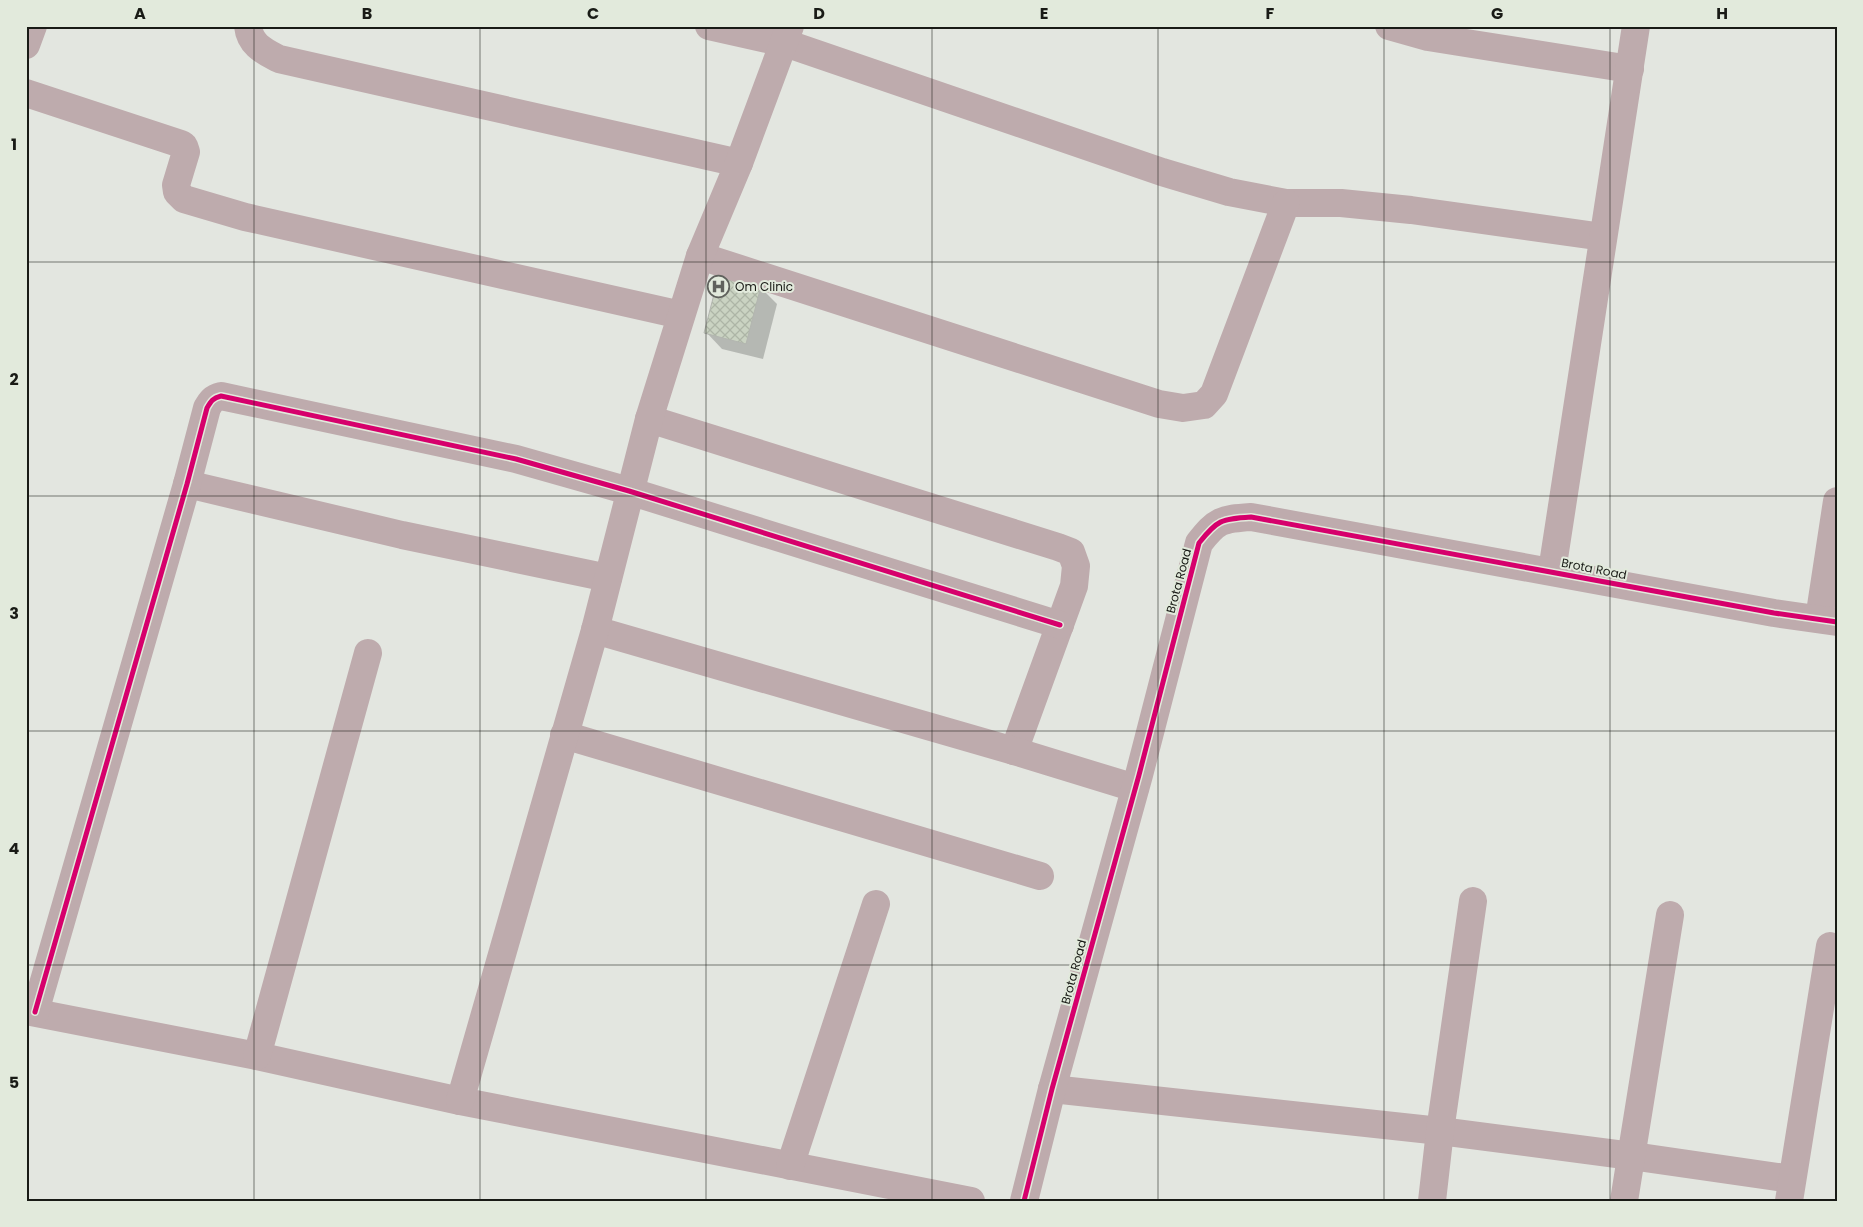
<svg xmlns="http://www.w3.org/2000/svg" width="1863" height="1227" font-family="Poppins,sans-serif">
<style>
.shadow{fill:#0003}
.building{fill:url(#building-cross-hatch);stroke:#b3b6b0}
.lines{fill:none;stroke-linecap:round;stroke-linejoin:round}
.minor{stroke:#beabad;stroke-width:28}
.cycleway-casing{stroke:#e2eadc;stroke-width:8}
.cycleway{stroke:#d6006c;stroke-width:5}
.grid{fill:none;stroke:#191b16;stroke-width:1;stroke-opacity:0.55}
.labels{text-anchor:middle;stroke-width:4;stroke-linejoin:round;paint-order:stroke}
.poi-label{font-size:12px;fill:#191b16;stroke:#e2eadc;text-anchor:start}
.street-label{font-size:12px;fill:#191b16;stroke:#e2eadc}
.neatline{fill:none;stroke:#191b16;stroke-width:2}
.grid-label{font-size:16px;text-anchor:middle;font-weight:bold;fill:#191b16}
</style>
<defs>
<pattern id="building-cross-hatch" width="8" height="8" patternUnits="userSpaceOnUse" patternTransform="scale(1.25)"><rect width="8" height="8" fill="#cad3c2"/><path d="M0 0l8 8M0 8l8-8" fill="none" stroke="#adb5a6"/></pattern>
</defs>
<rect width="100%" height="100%" fill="#e3e6e0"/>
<path class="shadow" d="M760,287l17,17 -14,55 -41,-10 -16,-17z"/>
<path class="building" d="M719,275l42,11 -15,58 -42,-11z"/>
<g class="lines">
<g class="minor">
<path d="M248,26c2,19 16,25 31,33l460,104"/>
<path d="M709,26l76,17 377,129 67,20 57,11h55l70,7 192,27"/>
<path d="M1389,26l39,11 202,32"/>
<path d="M26,45l7,-19"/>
<path d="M26,93l155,51 3,2 2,6 -10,33 1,7 7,7 61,18 436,98"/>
<path d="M700,256l459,148 24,4 21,-3 10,-11 72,-191"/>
<path d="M649,419l409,128 13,5 5,14 -2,20 -60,165"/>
<path d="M187,484l215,51 206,43"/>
<path d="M1552,571l84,-545"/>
<path d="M1819,619l18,-118"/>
<path d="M595,630l419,121 121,37"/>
<path d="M564,735l476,141"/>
<path d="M26,1011l231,45 203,45 511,100"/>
<path d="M35,1012l152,-528 20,-76c4,-7 6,-10 14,-12l295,63 113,32 431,134"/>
<path d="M257,1056l111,-403"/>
<path d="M1052,1089l388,42 192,25 160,23"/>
<path d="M460,1101l135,-471 54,-211 51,-163 39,-93 51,-137"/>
<path d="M790,1166l86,-262"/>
<path d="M1024,1201l28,-112 87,-314 60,-232c18,-23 22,-24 52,-26l523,96 63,9"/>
<path d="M1432,1201l8,-70 33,-230"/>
<path d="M1624,1201l46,-286"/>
<path d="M1789,1201l41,-255"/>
</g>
<defs>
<g id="cycleway">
<path d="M35,1012l152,-528 20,-76c4,-7 6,-10 14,-12l295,63 113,32 431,134"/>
<path d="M1024,1201l28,-112 87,-314 60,-232c18,-23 22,-24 52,-26l523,96 63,9"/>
</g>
</defs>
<use href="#cycleway" class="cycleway-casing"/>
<use href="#cycleway" class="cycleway"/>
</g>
<path class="grid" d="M254,26v1175M480,26v1175M706,26v1175M932,26v1175M1158,26v1175M1384,26v1175M1610,26v1175M26,262h1811M26,496h1811M26,731h1811M26,965h1811"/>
<defs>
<symbol id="hospital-ring" viewBox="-11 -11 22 22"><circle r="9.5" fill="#e2eadc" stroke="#60625d" stroke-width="1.5"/><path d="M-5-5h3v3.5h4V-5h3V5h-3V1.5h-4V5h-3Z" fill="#60625d"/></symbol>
</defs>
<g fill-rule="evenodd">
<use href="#hospital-ring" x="706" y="274" width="25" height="25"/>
</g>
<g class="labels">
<g class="poi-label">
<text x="735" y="291">Om Clinic</text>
</g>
<g class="street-label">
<text transform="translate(1594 569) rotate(11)" y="4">Brota Road</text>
<text transform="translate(1179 581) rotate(-75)" y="4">Brota Road</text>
<text transform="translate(1074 972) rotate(-75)" y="4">Brota Road</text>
</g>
</g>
<rect width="1863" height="1227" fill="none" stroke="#e2eadc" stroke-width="55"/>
<rect x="28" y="28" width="1808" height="1172" class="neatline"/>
<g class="grid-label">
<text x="140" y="19">A</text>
<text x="367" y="19">B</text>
<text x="593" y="19">C</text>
<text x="819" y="19">D</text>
<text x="1044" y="19">E</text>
<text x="1270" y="19">F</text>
<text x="1497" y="19">G</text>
<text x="1722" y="19">H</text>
<text x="14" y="150">1</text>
<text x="14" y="385">2</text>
<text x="14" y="619">3</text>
<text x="14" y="854">4</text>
<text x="14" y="1088">5</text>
</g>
</svg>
